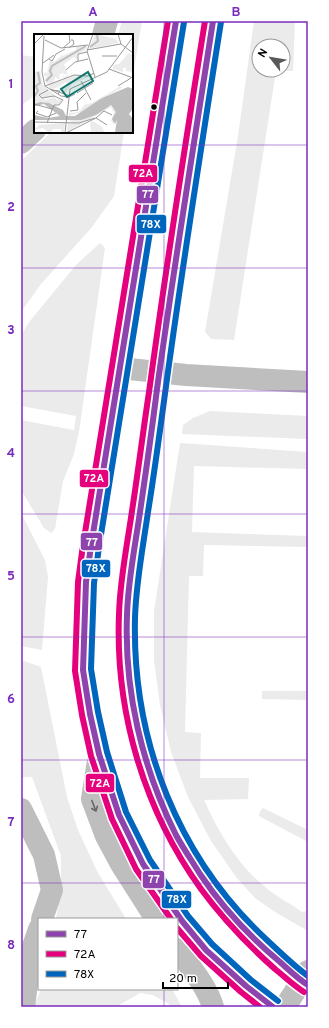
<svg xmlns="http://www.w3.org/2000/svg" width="329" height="1028" font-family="Overpass,sans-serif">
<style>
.green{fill:#ebebeb;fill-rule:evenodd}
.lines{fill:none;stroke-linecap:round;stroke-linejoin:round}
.minor{stroke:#bebebe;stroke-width:22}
.major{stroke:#bebebe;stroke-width:22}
.bus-1-casing{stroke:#fff;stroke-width:9}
.bus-2-casing{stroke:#fff;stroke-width:9}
.bus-3-casing{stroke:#fff;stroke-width:9}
.bus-1{stroke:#8e44ad;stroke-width:6}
.bus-2{stroke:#e5007d;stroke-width:6}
.bus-3{stroke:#0065bd;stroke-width:6}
.oneway{stroke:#686868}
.grid{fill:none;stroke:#7b2cbf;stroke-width:1;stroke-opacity:0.55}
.bus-dot{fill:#000;stroke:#fff;stroke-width:1.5}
.inset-river{fill:none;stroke:#bdbdbd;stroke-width:2}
.inset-road{fill:none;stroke:#999;stroke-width:1}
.view{fill:#0f766e;fill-opacity:0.15;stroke:#0f766e;stroke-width:2}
.inset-edge{fill:none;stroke:#000;stroke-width:2}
.line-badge{stroke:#fff;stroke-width:1.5}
.badge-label{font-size:11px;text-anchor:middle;font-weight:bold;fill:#fff}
.neatline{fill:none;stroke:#7b2cbf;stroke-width:1.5}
.grid-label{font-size:13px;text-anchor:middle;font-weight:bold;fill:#7b2cbf}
</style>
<rect width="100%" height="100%" fill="#fff"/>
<g class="green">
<path d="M122,21h20l-10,60v-46h-14z"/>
<path d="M254,21h41l-2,50h-17l-42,269 -23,-1 -6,-7 33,-196zM259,46h24v24h-24z"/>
<path d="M21,55l14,2v38l-14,11z"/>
<path d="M51,132h73l-10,64 -22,31 -51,57 -20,28v-151z"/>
<path d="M100,243l5,5 -26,184 -5,22 -11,27 -8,48 -4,4 -7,-5 -23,-38v-70l53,10 2,-14 -55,-10v-71l9,-14 46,-56z"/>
<path d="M210,411l98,5v23l-126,-5 1,-9 10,-7z"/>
<path d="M180,443l128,9v17l-114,-3 -2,66 116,4v11l-104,-2 -1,31h-14l-4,156 16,1 -1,45h49l-1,21 -44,1c15,32 32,63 60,86 11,10 26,17 38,26l6,-1v20l-33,-19 -20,-14 -19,-21 -25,-36 -23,-44 -17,-45 -11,-47 -6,-45v-49z"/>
<path d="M21,513l24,47 3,17 -6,73 -21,-4z"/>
<path d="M21,660l20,7 26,130 11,33 19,41 29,48h-70l5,-33v-30l-29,-79h-11z"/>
<path d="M262,691h46v9l-46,-1z"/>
<path d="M263,808l45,22v12l-49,-26 1,-5z"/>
<path d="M41,989h131l10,18h-12l-1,-3 -16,-9 -13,-2 -24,14h-82z"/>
</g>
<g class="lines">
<g class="minor">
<path d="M103,35l4,-14"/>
<path d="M21,143l14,-13"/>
<path d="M120,368l66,7 122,7"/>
<path d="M99,754l-7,45 14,37 15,28 35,55"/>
<path d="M21,809l23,46 8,35 -10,29"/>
<path d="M177,949c13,18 30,37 36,58"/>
<path d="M24,1007l7,-55 8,-23"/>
<path d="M285,1007l23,-36"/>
</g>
<g class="major">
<path d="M176,21l-85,525 -5,36 -2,34 -1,54 7,44 9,40 20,61 24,49 39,57 24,29 40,36 27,21"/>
<path d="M213,21c-20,128 -41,256 -58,384 -5,36 -10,72 -15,107 -4,24 -9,48 -11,72 -9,86 7,174 47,251 5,10 13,20 19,31 24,38 54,71 89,100 8,7 15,14 24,19"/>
</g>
<defs>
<g id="bus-1">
<path d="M176,21l-85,525 -5,36 -3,88 7,44 9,40 20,61 24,49 39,57 24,29 40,36 27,21"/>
<path d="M213,21c-19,123 -39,245 -56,368 -5,41 -11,82 -17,123 -5,35 -12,68 -13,103 -3,76 15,152 49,220 7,13 16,26 24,39 22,33 50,63 80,88 9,8 18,17 28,23"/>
</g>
<g id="bus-2">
<path d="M168,21l-85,524 -5,37 -3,89 7,44 9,41 21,63 24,50 35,50"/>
<path d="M205,21c-20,124 -39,247 -56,371 -6,40 -11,80 -17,119 -5,35 -12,68 -13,103 -4,98 25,196 82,275 22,30 47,56 74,80 10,8 18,16 29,23"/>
<path d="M177,928l24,28 40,36 19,15"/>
</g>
<g id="bus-3">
<path d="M184,22l-85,525 -5,36 -3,86 7,43 9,40 19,60 24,48 38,56 24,28 39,36 27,21"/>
<path d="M221,22c-20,126 -40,252 -57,379 -5,37 -10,74 -16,111 -5,35 -12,70 -13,106 -3,123 43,241 134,324 13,12 25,24 39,34"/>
</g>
</defs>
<use href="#bus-1" class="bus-1-casing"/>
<use href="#bus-2" class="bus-2-casing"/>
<use href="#bus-3" class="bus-3-casing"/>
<use href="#bus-1" class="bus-1"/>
<use href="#bus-2" class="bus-2"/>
<use href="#bus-3" class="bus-3"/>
</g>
<defs><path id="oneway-shaft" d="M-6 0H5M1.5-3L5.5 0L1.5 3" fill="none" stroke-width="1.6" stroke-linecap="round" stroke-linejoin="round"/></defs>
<use class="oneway" href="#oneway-shaft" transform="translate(94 806) rotate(69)"/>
<path class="grid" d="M164,21v898M21,145h287M21,268h287M21,391h287M21,514h287M21,637h287M21,760h287M21,883h287M164,989v18"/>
<circle class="bus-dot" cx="154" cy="107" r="3.5"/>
<g transform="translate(34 34)">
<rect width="99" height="99" fill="#fff"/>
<path d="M61,0l21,5 3,4 -30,6zM52,12v4l-9,4v6l-3,-3 -10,7 2,5 4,-4 -4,4 2,7 -4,2 -1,-2 1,-2v3l4,-2 -6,-2 -3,2 1,4h-3l-1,-3 -3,7 -6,1 -2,-5 2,-3h-3v-4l3,1 3,-13 4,2 7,-6v-2l1,2 14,-6v-3zM95,19l4,2v17l-7,-1v-3h-3v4l-10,-3v-4l6,-1zM6,37l3,14 13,11 -12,2 -5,-3 7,5 8,-3 3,3 5,-1 -2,5 -6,1 -3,-3 2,4 -9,-4 -10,1v-31zM58,40l1,1 -21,9 -8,10 -2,-4 6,-4 -2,-4 -7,4 2,3 -2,-2 -7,2 -5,-4 28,-10 13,1zM87,52l1,2 -20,10 -15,12 -18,6v-3l10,-1 5,-7 8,-2zM76,71l6,7 -3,7 1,6 -3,-4 3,-8 -3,-6 -44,25 1,-9 5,-1 -5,-1 26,-5zM59,87l9,6 3,6h-14l-1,-10zM31,89l-1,10h-3v-4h-7l-5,4 -6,-5 -9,2 5,-5z" fill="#ebebeb"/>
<path d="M94,53l5,2v20l-4,5 4,5v14l-18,-1 2,-12 -2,4 -3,-5 4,-7 -5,-7 -15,10 -15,5h-47v-5l14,3 12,-2 -16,-12 -9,2 -1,7v-9l6,-2 9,1 14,7 3,6h9l27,-18z" fill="#bdbdbd"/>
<path class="inset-river" d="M56,13l8,-6 -1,-7M12,47l6,-6 -2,-4 2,-5 34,-20M0,63l4,-6 -2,-5 4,-3 -2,-11"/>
<path class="inset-road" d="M59,0l-6,17 8,26M84,0l3,10 12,9M10,2l-2,36 3,14 16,10 8,1 6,-3M11,6l16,8 27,-3M0,10l9,-9M29,14l7,-6 -1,-8M35,14l5,-4 -1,-4h-2M53,16l34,-6M68,22h15M15,25l3,2 4,-7 9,-5M44,27v-7l9,-2M9,29l11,-8M75,35l24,9M32,36l9,-8 13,-3M47,47l10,19M11,52l29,-11 14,1 6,-3M84,52l13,-8M16,55l20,7M14,56l-9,5 3,3 12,-2 9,4 -4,5h-5M17,56l9,1 -2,3M43,59l16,-10M0,70l18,5M4,77l-2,2 11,4 9,-4M36,77l8,-1 -1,-8 9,-9M62,84l8,-7 8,4M0,88l45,1 16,-5M13,89l7,-18M31,99l5,-44 37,-17 26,-35M32,99l30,-15 11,7"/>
<path class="view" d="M54,38l5,9 -26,16 -6,-8z"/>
<rect width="99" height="99" class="inset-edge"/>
</g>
<g class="line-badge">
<rect x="128" y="164" width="30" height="19" rx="4" fill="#e5007d"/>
<rect x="136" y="185" width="23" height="19" rx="4" fill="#8e44ad"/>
<rect x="136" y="214" width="31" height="20" rx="4" fill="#0065bd"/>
<rect x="79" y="469" width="30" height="19" rx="4" fill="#e5007d"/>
<rect x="80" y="532" width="23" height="19" rx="4" fill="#8e44ad"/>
<rect x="81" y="559" width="30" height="19" rx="4" fill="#0065bd"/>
<rect x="85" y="773" width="30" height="20" rx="4" fill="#e5007d"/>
<rect x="142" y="870" width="23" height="19" rx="4" fill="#8e44ad"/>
<rect x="161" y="890" width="31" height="19" rx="4" fill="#0065bd"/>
</g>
<g class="badge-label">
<text x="143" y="177">72A</text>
<text x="148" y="198">77</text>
<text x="151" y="228">78X</text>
<text x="94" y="482">72A</text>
<text x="92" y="546">77</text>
<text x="96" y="572">78X</text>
<text x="100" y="787">72A</text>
<text x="154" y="883">77</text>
<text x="177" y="903">78X</text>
</g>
<rect width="329" height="1028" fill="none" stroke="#ffffff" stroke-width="44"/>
<rect x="38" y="918" width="140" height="72" fill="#ffffff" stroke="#999999"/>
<rect x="46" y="931" width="20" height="6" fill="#8e44ad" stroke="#999999"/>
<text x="74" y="938" font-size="12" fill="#000000">77</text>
<rect x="46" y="951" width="20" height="6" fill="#e5007d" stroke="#999999"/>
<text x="74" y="958" font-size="12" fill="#000000">72A</text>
<rect x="46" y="971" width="20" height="6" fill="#0065bd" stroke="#999999"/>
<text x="74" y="978" font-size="12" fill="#000000">78X</text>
<g transform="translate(271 58) rotate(301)"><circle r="19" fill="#ffffff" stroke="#999999"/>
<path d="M0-3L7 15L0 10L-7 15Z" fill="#595959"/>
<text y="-6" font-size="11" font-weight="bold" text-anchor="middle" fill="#000000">N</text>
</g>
<path d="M163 982v6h65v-6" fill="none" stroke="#000000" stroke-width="2"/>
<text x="169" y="982" font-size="12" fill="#000000" stroke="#ffffff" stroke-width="3" paint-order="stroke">20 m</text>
<rect x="22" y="22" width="285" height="984" class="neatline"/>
<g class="grid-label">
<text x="93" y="16">A</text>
<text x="236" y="16">B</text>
<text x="11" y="88">1</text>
<text x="11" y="211">2</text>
<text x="11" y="334">3</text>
<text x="11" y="457">4</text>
<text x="11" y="580">5</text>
<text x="11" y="703">6</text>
<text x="11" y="826">7</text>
<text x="11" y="949">8</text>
</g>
</svg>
